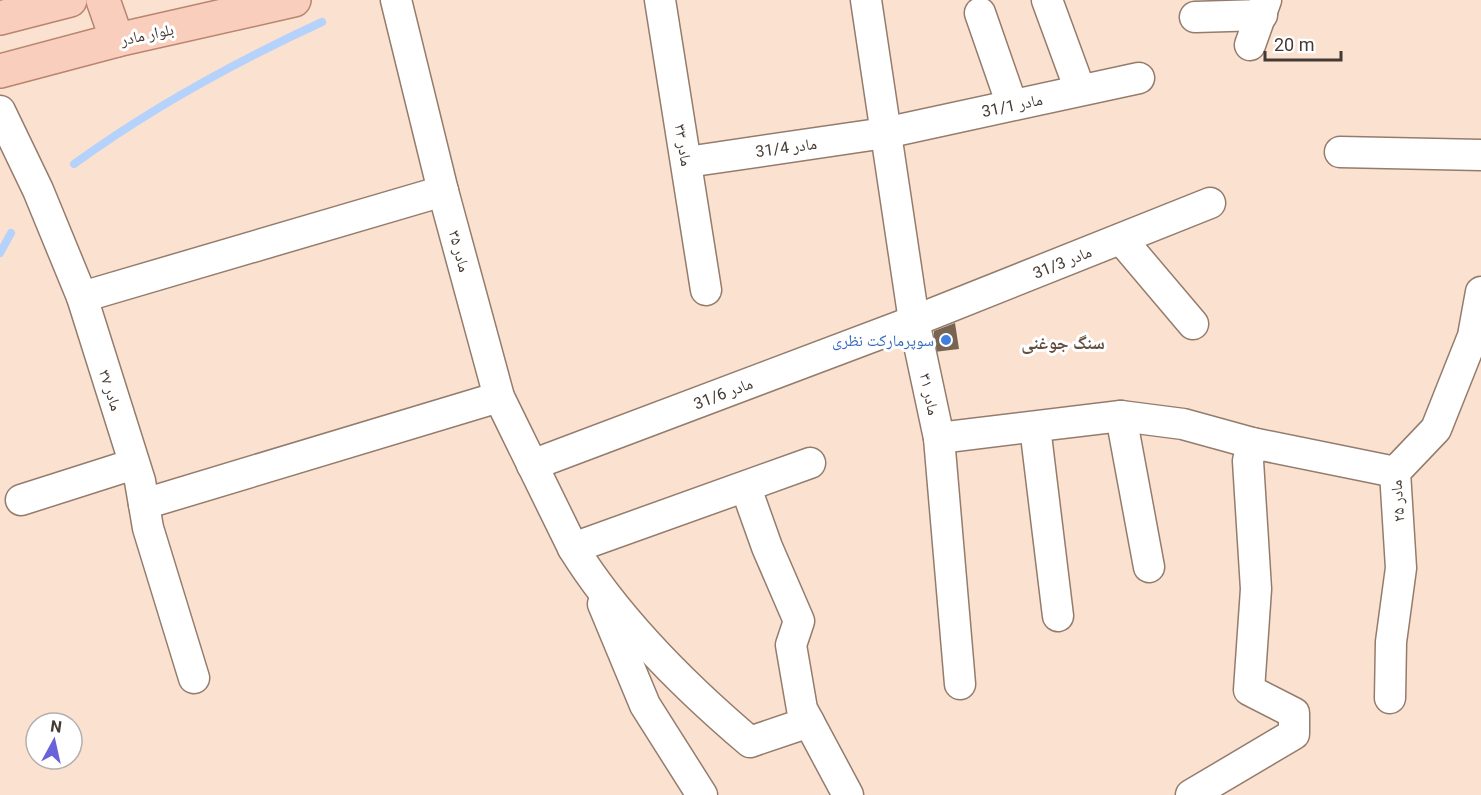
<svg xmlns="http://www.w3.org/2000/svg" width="1481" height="795" font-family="Roboto,'Noto Naskh Arabic',sans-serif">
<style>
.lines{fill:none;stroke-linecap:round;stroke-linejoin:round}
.stream{stroke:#b4d2fb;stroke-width:8}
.building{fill:#786452}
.minor-casing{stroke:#947c6d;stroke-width:33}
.primary-casing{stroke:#b88570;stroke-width:36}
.minor{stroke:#fff;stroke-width:30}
.primary{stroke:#facebd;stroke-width:33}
.shop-dot{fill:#3f7fe0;stroke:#fff;stroke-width:2}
.labels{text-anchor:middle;stroke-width:6;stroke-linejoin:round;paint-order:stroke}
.street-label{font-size:16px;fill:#453a33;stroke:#fff}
.shop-label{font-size:16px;fill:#366cbe;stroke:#fff;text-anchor:end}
.neighbourhood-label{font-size:18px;font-weight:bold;fill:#634e3f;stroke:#fff}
</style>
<rect width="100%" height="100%" fill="#fbe1d0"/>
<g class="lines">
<g class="stream">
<path d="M74,164c77,-56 161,-102 248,-142"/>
<path d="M0,253l11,-20"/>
</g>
</g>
<path class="building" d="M955,323l4,26 -25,3v-21z"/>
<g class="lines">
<defs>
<g id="minor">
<path d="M396,0l47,191 56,206 74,151 237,-85"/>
<path d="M660,0l46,290"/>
<path d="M866,0l48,321 25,117 21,246"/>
<path d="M1047,0l33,90"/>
<path d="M980,13l32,92"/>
<path d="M1195,17l67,-2"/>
<path d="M1250,45l16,-45"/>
<path d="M0,111l38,79 44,107 58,184 8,47 46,150"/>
<path d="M1340,152l141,3"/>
<path d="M687,162l198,-29 254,-55"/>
<path d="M1121,239l72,85"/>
<path d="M82,297l361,-106"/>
<path d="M1121,416l28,151"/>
<path d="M1035,427l23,189"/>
<path d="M939,438l182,-22 62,8 69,19 143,29"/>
<path d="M532,465l382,-144 296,-118"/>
<path d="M746,488l21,59 32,74 -8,24 11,64 46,86"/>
<path d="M21,500l113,-36"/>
<path d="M144,504l355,-107"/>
<path d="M573,548c46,74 111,138 177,194l59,-20"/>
<path d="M603,604l42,101 57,90"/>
<path d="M1390,698l1,-56 10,-74 -6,-96 41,-43 37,-93 8,-44"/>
<path d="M1191,795l103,-61v-21l-45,-23 7,-101 -8,-128 4,-18"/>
</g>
<g id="primary">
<path d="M103,0l14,40"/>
<path d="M0,18l70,-18"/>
<path d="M0,71l117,-31 177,-40"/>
</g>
</defs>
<use href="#minor" class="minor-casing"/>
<use href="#primary" class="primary-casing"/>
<use href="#minor" class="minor"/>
<use href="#primary" class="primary"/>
</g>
<circle class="shop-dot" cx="946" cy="340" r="6"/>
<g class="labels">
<g class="street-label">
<text transform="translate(147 34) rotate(-12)" y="6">بلوار مادر</text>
<text transform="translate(1012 105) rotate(-12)" y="6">مادر 31/1</text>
<text transform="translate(684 145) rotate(81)" y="6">مادر ۳۳</text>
<text transform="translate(786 147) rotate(-8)" y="6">مادر 31/4</text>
<text transform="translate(460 251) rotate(75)" y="6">مادر ۳۵</text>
<text transform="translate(1062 262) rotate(-22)" y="6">مادر 31/3</text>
<text transform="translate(111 390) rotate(72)" y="6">مادر ۳۷</text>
<text transform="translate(723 393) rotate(-21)" y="6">مادر 31/6</text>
<text transform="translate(930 394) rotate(78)" y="6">مادر ۳۱</text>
<text transform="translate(1397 501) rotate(-94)" y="6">مادر ۲۵</text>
</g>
<g class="shop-label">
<text x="934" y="346">سوپرمارکت نظری</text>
</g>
<g class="neighbourhood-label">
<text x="1063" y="349">سنگ جوغنی</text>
</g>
</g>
<g transform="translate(54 741) rotate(8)"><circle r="28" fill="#ffffff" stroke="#b5b0ad" stroke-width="1.5"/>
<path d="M0-4.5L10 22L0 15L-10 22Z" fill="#6a62db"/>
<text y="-9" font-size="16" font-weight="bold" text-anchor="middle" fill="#453a33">N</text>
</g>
<path d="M1265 51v9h76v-9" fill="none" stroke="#453a33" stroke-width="3"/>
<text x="1274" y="51" font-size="18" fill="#453a33" stroke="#ffffff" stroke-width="4.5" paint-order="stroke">20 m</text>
</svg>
